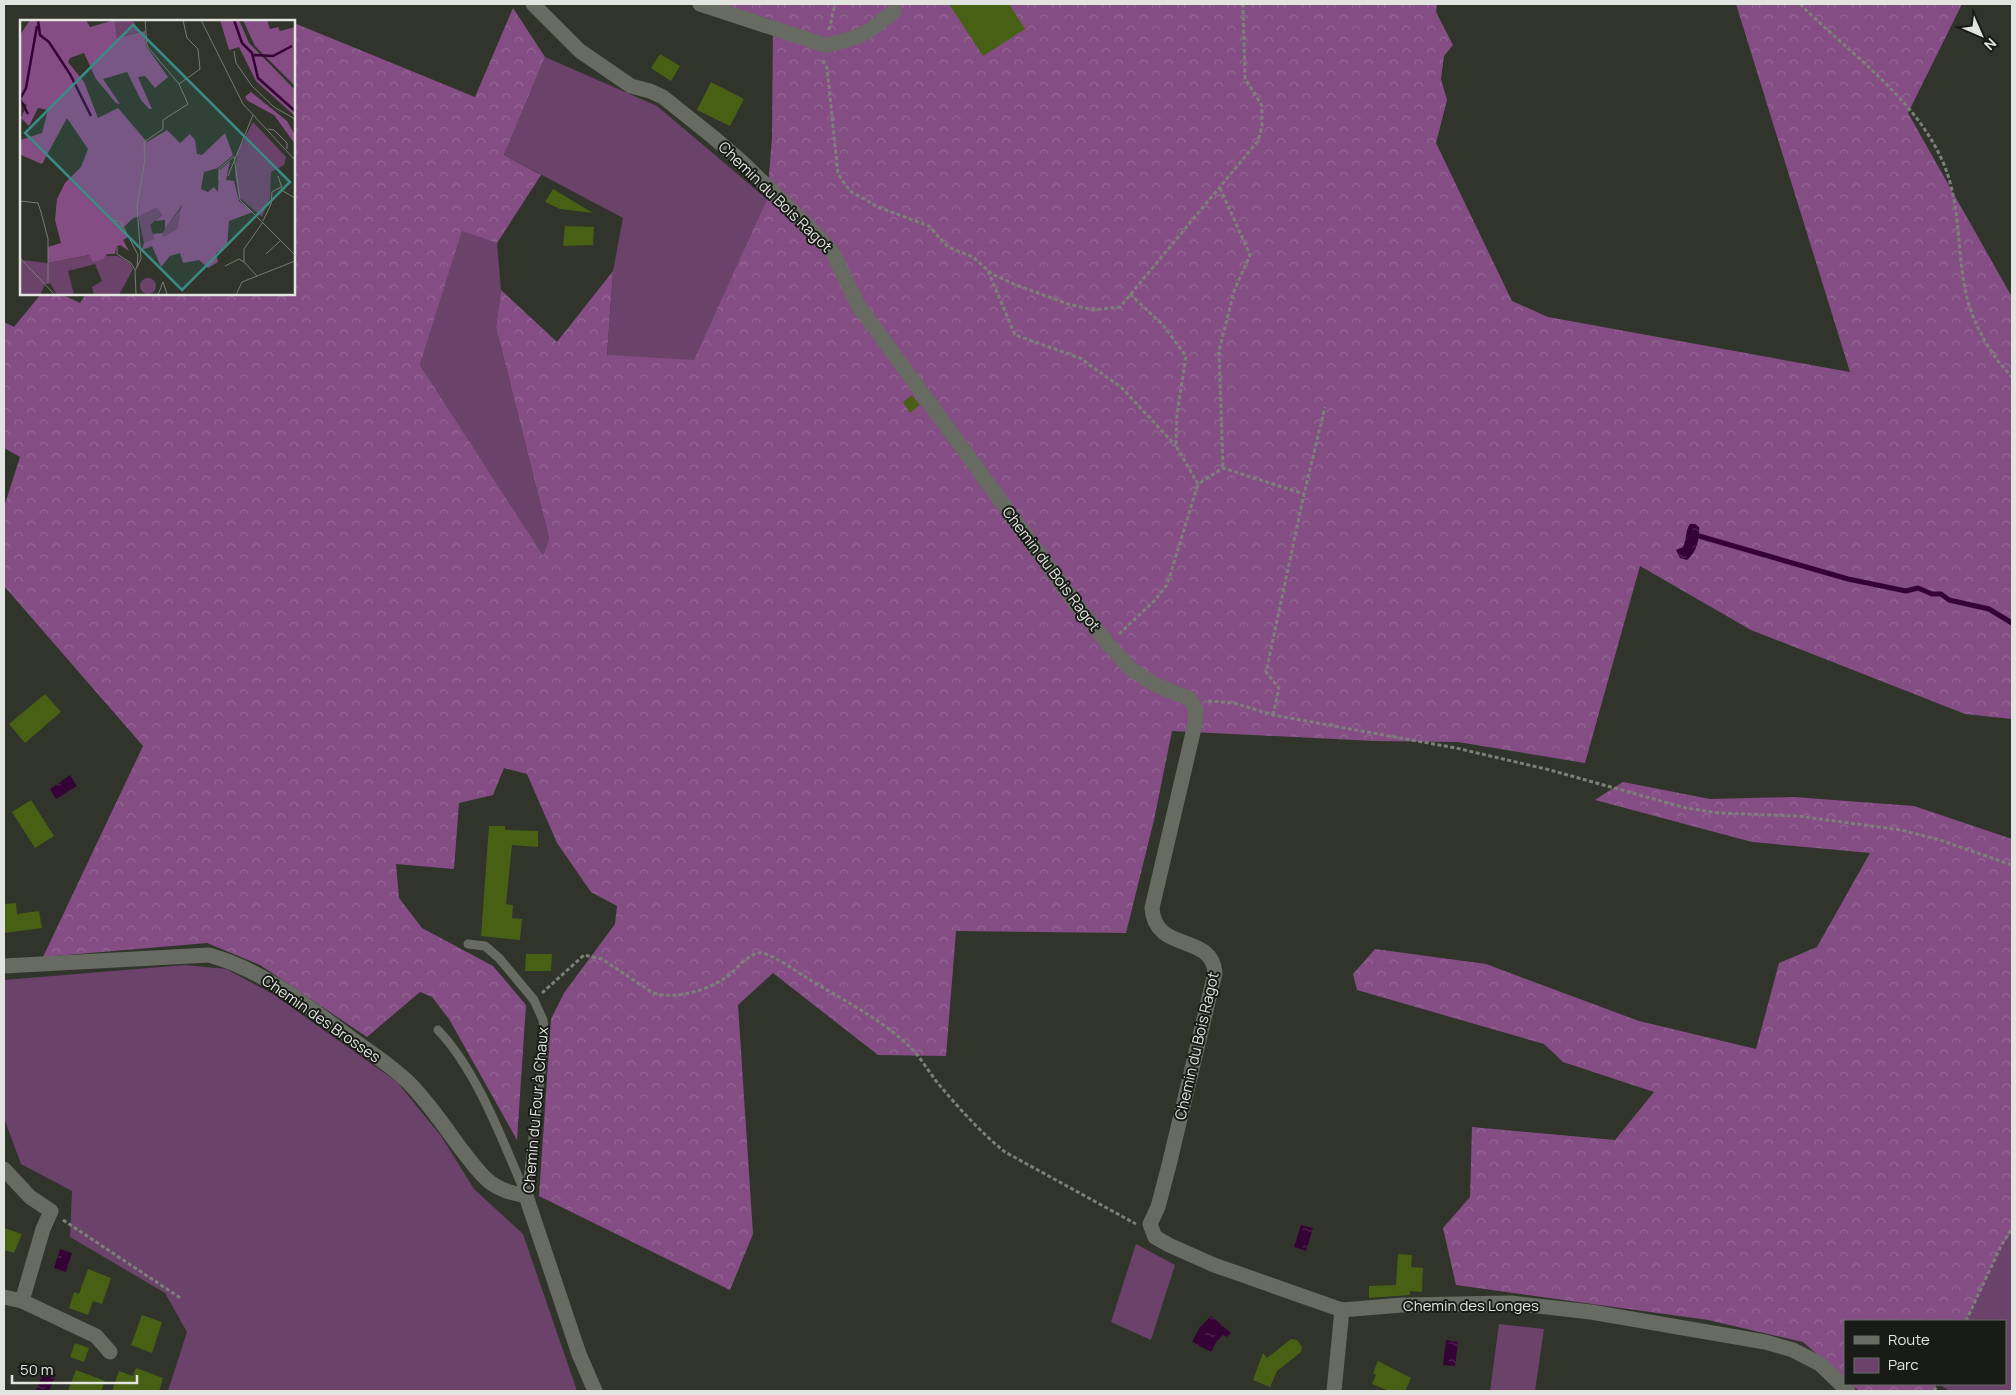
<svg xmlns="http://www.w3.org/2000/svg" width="2016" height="1395" font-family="Manrope,sans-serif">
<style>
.green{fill:#6b426a}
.forest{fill:url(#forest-crowns)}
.water{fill:url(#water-ripples)}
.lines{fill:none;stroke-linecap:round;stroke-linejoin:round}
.stream{stroke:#350236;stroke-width:5}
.building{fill:#476014}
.path{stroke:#7c8078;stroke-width:3;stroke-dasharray:4 2.5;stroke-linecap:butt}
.service{stroke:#676b62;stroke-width:9}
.minor{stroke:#676b62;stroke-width:15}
.labels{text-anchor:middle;stroke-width:4;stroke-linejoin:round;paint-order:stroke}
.street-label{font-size:15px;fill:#e2e5df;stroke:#191b17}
.inset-river{fill:none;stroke:#350236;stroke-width:2.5}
.inset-road{fill:none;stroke:#777b73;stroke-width:1}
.view{fill:#398c85;fill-opacity:0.15;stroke:#398c85;stroke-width:2.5}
.inset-edge{fill:none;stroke:#e2e5df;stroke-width:2.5}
</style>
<defs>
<pattern id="forest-crowns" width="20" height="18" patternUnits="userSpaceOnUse" patternTransform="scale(1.25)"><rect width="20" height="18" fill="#844e84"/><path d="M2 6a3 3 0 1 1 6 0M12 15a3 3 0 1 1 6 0" fill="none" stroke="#956795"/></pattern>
<pattern id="water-ripples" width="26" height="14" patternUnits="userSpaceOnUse" patternTransform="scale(1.25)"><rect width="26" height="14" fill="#350236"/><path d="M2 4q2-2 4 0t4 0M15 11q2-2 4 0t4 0" fill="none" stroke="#522753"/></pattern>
</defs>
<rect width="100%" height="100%" fill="#30342b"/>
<g class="green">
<path d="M545,57l112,49 110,93 -73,162 -87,-5 6,-85 10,-53 -119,-63z"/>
<path d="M462,230l35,13 4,47 -5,37 53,211 -6,17 -123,-190z"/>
<path d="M185,965l41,4 47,25 124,88 44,54 33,53 49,45 54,157h-409l19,-59 -22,-39 -95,-56 2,-46 -51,-27 -17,-46v-138z"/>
<path d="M2012,1233v158h-62l-12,-7h67v-63h-39l35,-75z"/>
<path d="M1136,1244l39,21 -24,75 -40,-18z"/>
<path d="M1499,1324l45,5 -9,62h-45z"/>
</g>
<g class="forest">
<path d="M721,4h716l-1,8 17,33 -9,11 -3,23 6,21 -11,43 76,158 36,16 302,55 -114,-368h226l-54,109 104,184v422l-47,-5 -214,-84 -111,-64 -55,197 -127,-21 -84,-1 -202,-10 -18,89 -28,113 -170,-2 -10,125 -68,-1 -105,-82 -35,32 15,229 -23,56 -191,-94 12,-177 13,-26 51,-69 2,-18 -26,-14 -34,-49 -30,-69 -23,-6 -11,27 -34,8 -5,66 -58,-5 3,34 23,30 71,38 33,39 -9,135 -68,-121 -17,-22 -12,-5 -53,45 -107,-72 -53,-22 -164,14 100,-211 -139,-160v-79l16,-50 -16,-9v-126l10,5 27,-33h20l19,9 6,-9h208v-271l181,74 38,-89 32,49 -41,98 37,20 -44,68 -35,-12 -42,134 123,190 6,-17 -53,-211 5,-37 56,52 56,-71 -6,84 87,5 73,-161 5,-61 1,-118z"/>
<path d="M1623,782l87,17 84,-2 120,9 98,33v394l-11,13 -35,75h-121v58l-42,-37 -95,-22 -252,-35 -13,-57 27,-31 2,-70 143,13 39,-48 -91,-30 -19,-18 -187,-54 -4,-16 22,-25 111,15 153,57 117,28 23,-86 38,-16 53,-94 -118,-11 -157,-42z"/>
<path d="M1851,1384h87l-6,7h-73z"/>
</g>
<g class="water">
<path d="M1690,524h5l4,3c1,12 -3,26 -12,33l-7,-2 -4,-8 7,-3c4,-8 2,-16 7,-23z"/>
<path d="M70,775l7,11 -21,13 -6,-10z"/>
<path d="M1301,1225l12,3 -7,23 -12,-4z"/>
<path d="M60,1249l12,4 -6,19 -12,-4z"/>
<path d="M1211,1316l20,17 -4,4 -4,-2 -6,6 -6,11 -19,-10 8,-15z"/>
<path d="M1446,1340l12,2 -3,24 -12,-1z"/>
<path d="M44,1370l12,4 -7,17h-13z"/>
</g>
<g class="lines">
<path class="stream" d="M1699,536l149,43 58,12 12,-3 14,6h9l8,6 40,9 23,14"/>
</g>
<g class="building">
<path d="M949,4h60l16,25 -42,27z"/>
<path d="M660,54l20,12 -9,15 -20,-13z"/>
<path d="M711,82l33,17 -14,27 -33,-16z"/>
<path d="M553,189l40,24 -33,-4 -15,-7z"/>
<path d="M565,226l29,1 -1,18 -30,1z"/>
<path d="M912,395l8,10 -10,8 -7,-11z"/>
<path d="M45,694l16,18 -36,31 -16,-19z"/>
<path d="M31,800l23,36 -19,12 -23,-36z"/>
<path d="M489,826h16v4l33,1v16l-26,-2 -6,59 7,1 -1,13 10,1 -2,21 -39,-4z"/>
<path d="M16,903l1,11 22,-3 3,17 -38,5v-29z"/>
<path d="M526,954h26l-1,17h-26z"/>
<path d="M4,1228l18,6 -8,19 -10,-3z"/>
<path d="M1398,1254l14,1 -1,12 12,1 -1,24 -12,-1v4l-41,3v-12l27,-1z"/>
<path d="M88,1269l23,9 -9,26 -9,-3 -5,14 -19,-7 5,-16 5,2z"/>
<path d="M142,1315l20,7 -10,31 -21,-8z"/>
<path d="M1291,1339l6,1 5,7 -1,5 -24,19 -7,16 -17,-7 10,-27 4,5z"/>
<path d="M75,1343l14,5 -5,14 -14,-5z"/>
<path d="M1378,1361l33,17 -6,13h-16l-17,-7 4,-9 -3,-2z"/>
<path d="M136,1368l27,10 -4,13h-47l7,-20 14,5z"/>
<path d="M76,1370l29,11 -4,10h-33z"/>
</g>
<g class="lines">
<g class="path">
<path d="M1800,4c48,48 114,93 142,156 20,44 14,93 25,138 7,28 25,59 45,79"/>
<path d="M829,30l6,-26"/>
<path d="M823,60l4,8 11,106 12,17 28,16 51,19 19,21 25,10 19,17 24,11 52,19 25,6 27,-3 138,-166 4,-15v-20l-17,-28 -2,-74"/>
<path d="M1220,188l30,67 -16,36 -15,60 4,117"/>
<path d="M988,271l27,64 65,23 42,30 54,58"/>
<path d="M1130,294l33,31 23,31 -9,58 -1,32 22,38 25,-16 81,26"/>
<path d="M1119,634l36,-34 12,-15 31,-101"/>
<path d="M1208,701l26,2 39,12 183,33 94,22 136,38 33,5 79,3 103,14 39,10 72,25"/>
<path d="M1273,715l6,-27 -13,-16 38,-178 21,-87"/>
<path d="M542,993l42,-38 18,4 51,34c24,7 55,-3 75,-17 9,-7 20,-22 31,-23 11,-1 38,19 48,25 34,21 71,39 101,67 11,10 19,24 28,36 20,24 45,52 69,71l131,72"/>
<path d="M63,1220l119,79"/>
<path d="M1966,1321l35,-75 11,-18"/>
<path d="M1934,1391l4,-7"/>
</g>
<g class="service">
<path d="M468,944l17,2 14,12 35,42 9,20 2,19 -19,157"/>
<path d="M438,1030c40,42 65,112 88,165"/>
</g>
<g class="minor">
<path d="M533,4l47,47 51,35 19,5 13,6 50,40 29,25 73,71 18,20 25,52 218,299 32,40 24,26 22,14 36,15 6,11 -1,14 -43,184c3,46 60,24 63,65l-46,192 -11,42 -8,17 5,13 14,8 45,20 128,45 60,-5 109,-2 80,9 174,30 28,8 27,14 28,27"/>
<path d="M700,4l125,41c32,-5 45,-13 69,-34"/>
<path d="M4,966l205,-11c54,15 99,51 143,84 20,15 43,29 60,47 18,19 33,41 49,63 9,11 18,25 30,34 11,8 22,10 35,13l53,158 16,37"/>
<path d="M4,1169l26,28 21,14 -8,18 -21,72"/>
<path d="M4,1297l18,4 74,35 14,16"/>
<path d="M1334,1391l8,-81"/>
</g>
</g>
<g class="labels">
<g class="street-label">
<text transform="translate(775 197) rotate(44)" y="5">Chemin du Bois Ragot</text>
<text transform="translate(1051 569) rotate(53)" y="5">Chemin du Bois Ragot</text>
<text transform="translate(321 1019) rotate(35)" y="5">Chemin des Brosses</text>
<text transform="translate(1197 1046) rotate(-77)" y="5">Chemin du Bois Ragot</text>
<text transform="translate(536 1110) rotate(-85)" y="5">Chemin du Four à Chaux</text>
<text x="1471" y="1311">Chemin des Longes</text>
</g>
</g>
<g transform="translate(20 20)">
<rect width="275" height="275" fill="#30342b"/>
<path d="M95,0h18l6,12 -22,6zM233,102l33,35 -2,8 -13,7 -1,26 -8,19 -23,-20 -4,-22 2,-22zM163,185l-6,24 -13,7 -2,-3zM136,188l6,7 -12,10 5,14 -11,4 -6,-28zM70,235l14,4 2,-3h12l12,7 3,6 -14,26h-25l-2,-8 10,-6 -7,-17 -27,7 6,24h-17l-7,-12 -5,1 -5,11h-20v-35l28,3zM120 266a8 8 0 1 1 16 0a8 8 0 1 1-16 0Z" fill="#6b426a"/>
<path d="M10,0h56l4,7 25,-7 2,18 28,-7 1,15 22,31 -13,11 -10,-12 -7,1 14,32h-3l-8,-9 -14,-28 -24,7 17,25 -4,-1 -20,-24 -12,-26 -14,5 -2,4 16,20 14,36 20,-10 29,34 20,-12 13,13 10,-9 5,6 2,14 5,1 23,-22 8,22 -15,13 -14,4 -3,17 7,3 6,-5 4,5 1,-21 11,-10 -4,19 8,1 5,20 14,11 -24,9 -2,26 -11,6 2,9 -10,6 -9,-8 -16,3 -3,-10 -10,3 -9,11 -9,-21 -10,4 2,-7 10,-4 -1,-5 9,-1 2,3 13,-7 5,-24 -17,24v-9l-10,1 7,-6 -6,-7 -24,11 -9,9 5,9 -5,3 6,11 -9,-6 -4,2 -1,7h-8l-3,5 -11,3 -4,-7 -41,8v-16l13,-4 -6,-23 2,-21 8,-16 16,-16 7,-18 -21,-31 -25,46 -21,-9 -1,-15 22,-7 6,-23 -10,-2 -9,18 -8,-8 6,-13 -7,-4v-66zM200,0h19l10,23 46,47v26l-39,-35 -17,-34 -10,3zM223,0h24l3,9 8,-2 2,4 15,-4v59l-40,-40zM231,72l36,29 8,14v9l-21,-29 -26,-14 -3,-4z" fill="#844e84"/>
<path class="inset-river" d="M18,0l2,15 9,7 21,32 21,42M214,0l8,23 10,10 6,25 37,33M234,35l19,1 19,-10M8,94l-8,-15 6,-11 11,-62"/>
<path class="inset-road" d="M181,0l42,84 52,56M214,31l2,12 16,23 22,21 21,12M159,64l21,-15 -2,-20 -11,-11 -4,-18M248,109l6,1 13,13v6M214,136l6,44 55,55M208,156l25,-61M258,156l5,15 12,7M199,160v-11l14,-12M0,181l18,2 3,9 7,27v45M93,200l8,2 17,33 -1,12M243,201l8,-17 1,-12 9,-5M97,227v7l14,9 4,7M246,234l14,-13M0,238l35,37M205,246l14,-7 5,3M237,256l-13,-14v-13l19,-27M116,275l-1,-24 6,-12 -4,-53 8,-46 -1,-18 19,-13v-9l25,-16 -9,-20 -32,-38 -2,-26M138,275l5,-13 4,12M216,275l6,-13 53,-21"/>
<path class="view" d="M113,5l157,157 -108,108 -157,-157z"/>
<rect width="275" height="275" class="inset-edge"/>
</g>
<rect width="2016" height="1395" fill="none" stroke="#e2e5df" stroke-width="10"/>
<rect x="1844" y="1320" width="162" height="65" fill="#191b17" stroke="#696c67"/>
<rect x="1854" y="1336" width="25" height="8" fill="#676b62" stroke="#696c67"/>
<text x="1888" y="1345" font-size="15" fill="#e2e5df">Route</text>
<rect x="1854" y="1358" width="25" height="15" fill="#6b426a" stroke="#696c67"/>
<text x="1888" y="1370" font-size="15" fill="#e2e5df">Parc</text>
<g transform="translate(1981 35) rotate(135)" stroke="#191b17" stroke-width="4" paint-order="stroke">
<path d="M0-4L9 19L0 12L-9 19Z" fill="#e2e5df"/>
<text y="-8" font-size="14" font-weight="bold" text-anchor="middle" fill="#e2e5df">N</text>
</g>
<path d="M12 1375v8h125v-8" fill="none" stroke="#e2e5df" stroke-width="2.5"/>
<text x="20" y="1375" font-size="15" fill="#e2e5df" stroke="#191b17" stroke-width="4" paint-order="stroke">50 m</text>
</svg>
